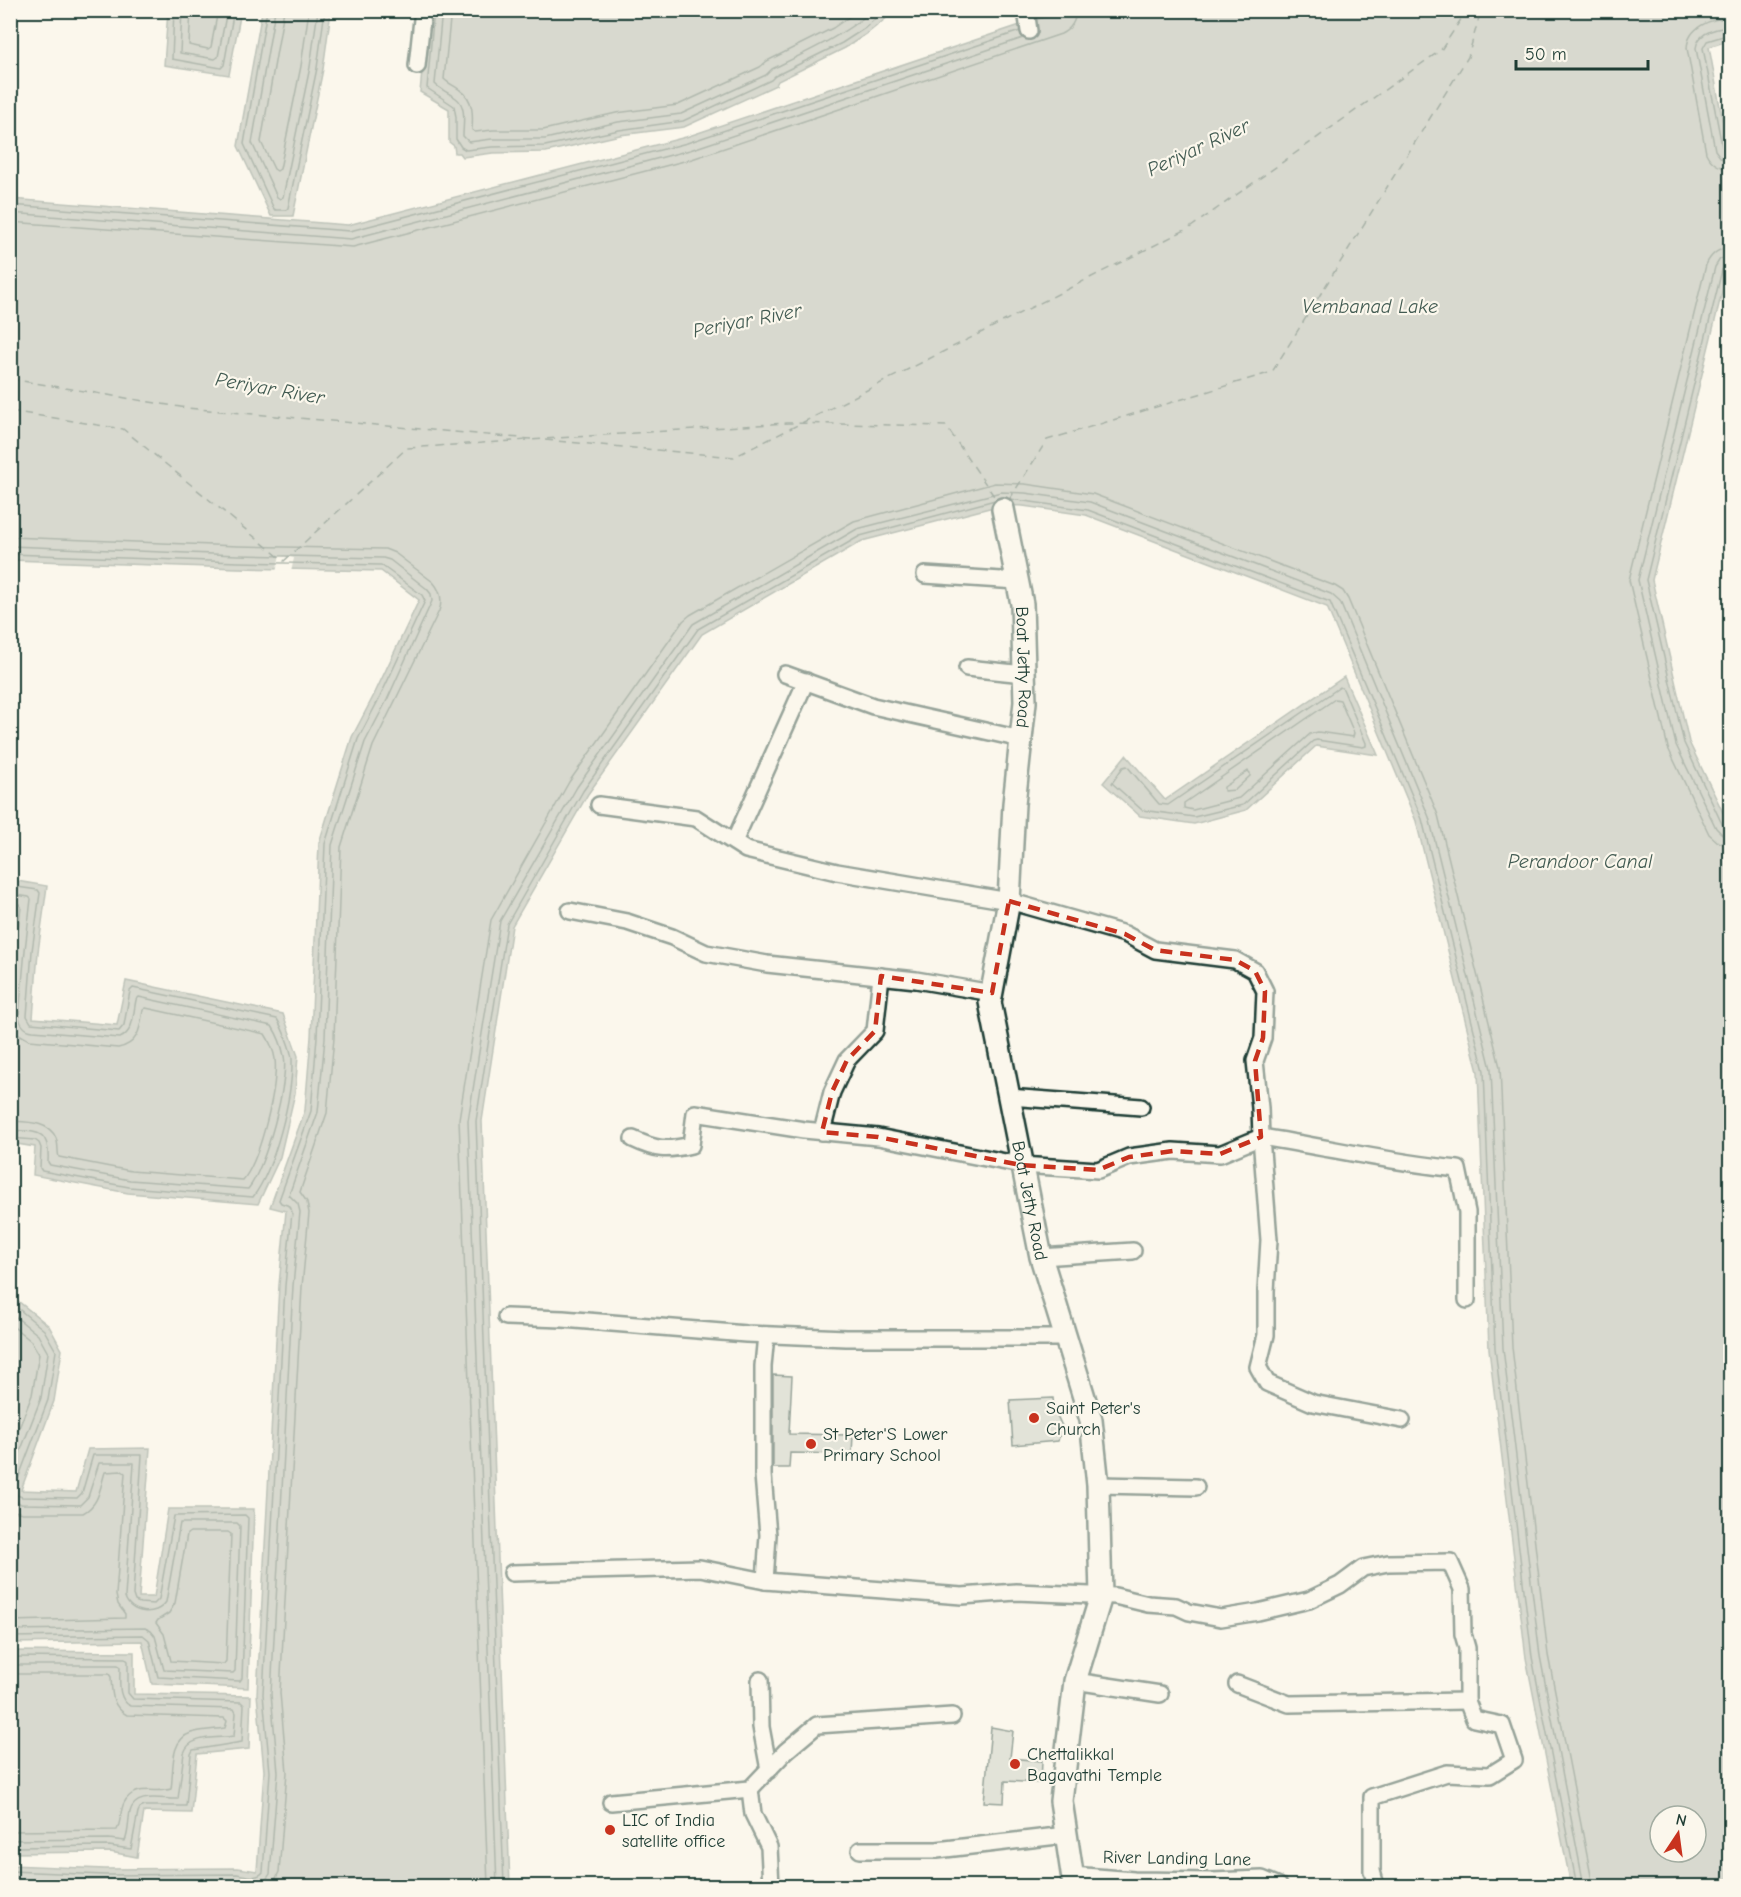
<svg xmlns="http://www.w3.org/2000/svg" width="1741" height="1897" font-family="'Comic Neue',sans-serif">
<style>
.water{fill:#adb4aa;stroke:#74847b;stroke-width:1.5;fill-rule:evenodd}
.pier{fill:#fbf7ec}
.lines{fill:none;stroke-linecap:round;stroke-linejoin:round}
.shore{stroke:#586d63;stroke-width:1.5}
.ferry{stroke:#425b52;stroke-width:1.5;stroke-dasharray:8 6;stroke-linecap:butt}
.building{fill:#c4c9be;stroke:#1f3d34;stroke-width:1.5}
.street-casing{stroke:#1f3d34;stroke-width:20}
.secondary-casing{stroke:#1f3d34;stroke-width:26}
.street{stroke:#fbf7ec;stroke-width:15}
.secondary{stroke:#fbf7ec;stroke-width:21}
.marked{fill:none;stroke:#c8321e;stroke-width:4.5;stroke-dasharray:12 8;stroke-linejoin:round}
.poi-dot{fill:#c8321e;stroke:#fbf7ec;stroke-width:2}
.labels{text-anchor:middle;stroke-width:4.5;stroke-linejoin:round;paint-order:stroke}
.street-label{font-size:18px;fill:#1f3d34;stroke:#fbf7ec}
.poi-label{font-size:18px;fill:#1f3d34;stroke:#fbf7ec;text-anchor:start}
.water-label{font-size:20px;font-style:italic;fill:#425b52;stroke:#fbf7ec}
</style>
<rect width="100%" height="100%" fill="#fbf7ec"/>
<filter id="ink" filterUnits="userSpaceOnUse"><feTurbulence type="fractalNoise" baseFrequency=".0167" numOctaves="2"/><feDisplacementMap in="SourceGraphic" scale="12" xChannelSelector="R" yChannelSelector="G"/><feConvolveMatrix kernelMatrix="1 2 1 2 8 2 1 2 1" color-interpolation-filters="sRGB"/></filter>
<g filter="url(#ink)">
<g class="water">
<path d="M168,11h73l-12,64 -65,-10z"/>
<path d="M262,11h69l-8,58 -30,147h-22l-33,-70z"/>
<path d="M428,11h467l-27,22 -23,15 -67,33 -2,4 -92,42 -64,8 -74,17 -53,1 -30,4 -3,-4h-5l-1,-7 -5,-4v-33l-29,-17z"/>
<path d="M1062,11h668v29l-21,7 21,114v98l-78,321 37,162 41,85v1059h-159l-45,-228 -37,-309 -11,-277 -62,-251 -89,-214 -241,-92 -63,-9 -22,-1 -139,36 -160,93 -114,160 -76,132 -30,195 28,765h-442l-57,-3v-18l94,4 133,-1 19,3 7,-100 -7,-77 22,-409 7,-74 -16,-4 35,-97 6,-73 8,-194 33,-106 22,-42 45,-95 -38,-29 -144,-3 -226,-8v-361l337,26 338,-88zM1660,1816h36v36h-36z"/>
<path d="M1344,677l34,78 -62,-9 -70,64 -52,14 -54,-8 -37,-33 23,-28 39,45z"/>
<path d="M11,880l36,6 -9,66 -5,66 84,7 9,-44 157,33 15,42 -3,37 -15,64 -22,47 -130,-11 -95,-18 2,-28 -24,-4z"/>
<path d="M11,1279l7,22 31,25 13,24 -8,51 -33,89 55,2 12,-43 62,-1 -11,149h15l14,-88h86l-6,179 -96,-4 -10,-43 -131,2z"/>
<path d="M11,1651l123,1v42l117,2 -2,53 -52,5 -6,59 -47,-1 -7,45 -27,-5 -99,1z"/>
</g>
<path class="pier" d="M280,555l14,3 -3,14h-15z"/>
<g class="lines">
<g class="shore">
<path d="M174,10l-2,49 49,9 3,-3 10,-55"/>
<path d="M182,10l-2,43 35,6 3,-2 9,-47"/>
<path d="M191,10l-2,35 19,4 3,-2 7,-37"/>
<path d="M267,10l-23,134 30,65 2,1h10l2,-2 29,-140 8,-58"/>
<path d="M275,10l-23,133 25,54 3,2 3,-2 27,-130 8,-57"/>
<path d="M284,10l-23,132 13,27 3,2 3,-2 21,-103 8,-56"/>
<path d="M434,10l-7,78 27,18 2,11v22l5,8 5,3 26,-3 53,-1 74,-16 64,-9 88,-41 4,-4 67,-33 23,-15 20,-18"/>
<path d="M442,10l-7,74c6,6 14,9 21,14 11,8 7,26 7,38l6,6 23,-3h53l73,-17 63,-8 85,-39 6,-6c35,-17 71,-33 101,-59"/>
<path d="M451,10l-7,69c5,5 11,7 16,11 14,9 13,26 12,40l3,2 18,-2h50l73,-17 62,-8 82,-38 7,-6 66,-33 26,-18"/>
<path d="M1730,18c-19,0 -42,9 -43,30l19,105c5,10 13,15 24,16"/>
<path d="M1730,27c-13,1 -32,5 -34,21l19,102 6,8 9,2"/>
<path d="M1730,34l-23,7 -4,7 19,98 3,5 5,1"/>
<path d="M10,205l340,26 337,-88 333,-112"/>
<path d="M10,213l341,26 339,-89 333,-112"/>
<path d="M10,222l343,25 339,-88 369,-125c10,-5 15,-12 15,-24"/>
<path d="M1730,248c-12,0 -19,6 -24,17l-77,315 39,168 41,86 9,8 12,3"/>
<path d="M1730,257l-10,2 -5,8 -77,313 38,165 40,83 6,6 8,2"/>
<path d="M1730,264l-5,2 -3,4 -76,310 38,163 38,81 4,3 4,1"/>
<path d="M1010,499l78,11 242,92 92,217 62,252 11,277 37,309 45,229"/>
<path d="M10,537l228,9 147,3 10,4 38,29c8,9 10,18 6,29l-66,135 -32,101 -7,191 -7,75 -27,79 7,10 2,11 -7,74 -22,406 7,79 -8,100 -7,14"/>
<path d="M10,546l228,9 145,3 7,2 37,29 4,5 1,7 -45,99 -22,42 -33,103 -7,193 -7,74 -29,83 9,9 2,8 -7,74 -22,408 7,78 -8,102c-8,14 -20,10 -33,8h-132l-65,-2 -3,1v5"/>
<path d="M10,554l228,8 143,3 41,30 3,6 -45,96 -22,42 -33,105 -8,193 -6,74 -32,89 2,3 9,3 2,6 -7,74 -22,408 7,78 -7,100c-6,8 -17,3 -26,2l-132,1 -95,-4"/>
<path d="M1340,687l3,2 23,54v3l-3,1 -46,-7 -4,1 -70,64 -49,12 -52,-7 -30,-27 11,-16 4,-1 32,38 9,1z"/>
<path d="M1335,699l5,1 14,33 -1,4 -35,-5 -8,2 -71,64 -46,12 -9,-2v-5z"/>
<path d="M1248,771l2,2v3l-15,14 -11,1v-4z"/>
<path d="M10,886l28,4 2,3 -8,58 -5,65 4,7 88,8 5,-6 6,-34 3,-3 144,31c5,8 14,30 15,40 1,36 -17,109 -39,138l-124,-10 -87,-16 -2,-3 1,-20 -2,-5 -4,-3 -25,-2"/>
<path d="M10,894l19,3 2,2 -6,51 -6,66c1,8 6,14 14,15l87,7c14,-6 13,-24 16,-38l3,-3 133,29c5,8 10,20 12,30 5,26 -19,113 -36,133l-118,-9 -80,-15 -2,-3c2,-32 -9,-30 -38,-32"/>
<path d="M10,903l9,1 2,3 -5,42 -6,65"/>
<path d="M10,1018l7,15 12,7 89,8c21,-4 22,-20 25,-38l3,-2 119,26c4,6 9,17 10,25 3,27 -15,101 -32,121l-112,-9 -72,-14c-2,-5 0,-12 -3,-19 -7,-17 -30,-16 -46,-17"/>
<path d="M10,1297l4,8 30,25 12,21 -8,49 -33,87 2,8 5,2 55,1 5,-5 11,-38h49l-9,140 2,6 5,2 14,1 5,-5 15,-83 71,-1 3,3 -6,160 -2,3 -82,-4 -9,-37 -6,-5 -133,2"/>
<path d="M10,1312l28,23 10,18 -7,45 -31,80"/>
<path d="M10,1324l21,17 8,13 -7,41 -22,56"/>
<path d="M10,1498l11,6 59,1 8,-8 11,-34h35l-9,134c5,17 31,20 41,5l14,-79h57l3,3 -5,145 -2,2 -69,-3 -9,-34 -4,-5 -6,-3 -135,2"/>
<path d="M10,1510l12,3h61c16,-8 17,-25 22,-41l17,-1 3,2 -9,122 2,9 7,10v4l-115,3"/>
<path d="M190,1532h38l3,2 -5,127 -2,3 -53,-3 -7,-27 -8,-11 2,-3 11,-7 6,-10 12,-69z"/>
<path d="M10,1657l115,1 3,3v32l5,6 108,3 3,3 -2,37 -49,8 -2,4 -5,52h-41l-5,2 -2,4 -7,37 -22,-3 -99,1"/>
<path d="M10,1665h108l2,3c0,14 -3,30 10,38l104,3 2,4 -2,23c-16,3 -44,-2 -50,17l-6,46c-15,1 -43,-8 -48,13 -2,9 -1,20 -5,29l-16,-2 -99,1"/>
<path d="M10,1674h99l2,3c1,16 0,29 16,38l97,3 3,3 -2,7c-11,2 -23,1 -34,5 -22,7 -17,38 -20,56 -16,5 -37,-6 -47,14 -4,8 -3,19 -7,27l-107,1"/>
<path d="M488,1886l-29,-767 32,-199 78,-138 114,-161 7,-6 164,-94 141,-38 30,1 68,10 242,92 8,5 5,8 90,216 62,252 12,280 36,308 45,231"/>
<path d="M497,1886l-29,-765 32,-200 77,-134 116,-163 164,-95 144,-37 24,1 65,9 241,92 9,8 89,215 62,252 12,279 37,308 44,230"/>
<path d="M504,1886l-28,-765 31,-197 76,-133 115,-162 162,-93 135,-36"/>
</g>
<g class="ferry">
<path d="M10,379l177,29 344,31"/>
<path d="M10,411l113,18 161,132 123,-113 380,-25 159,3 52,76"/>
<path d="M545,440l189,17 457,-230 250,-177 26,-40"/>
<path d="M1009,500l38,-60 225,-68 196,-315 13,-47"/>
</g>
</g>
<g class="building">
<path d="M773,1375l19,1 -3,58 64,1 -1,19 -62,-1 -1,15h-16z"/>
<path d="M1053,1398l1,11 8,17 -4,15 -45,4 -3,-45z"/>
<path d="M991,1727l22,4 -3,27 32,3 -1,22 -36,-2 -1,22 -20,-1z"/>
</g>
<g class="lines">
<defs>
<g id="street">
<path d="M1026,10l3,21"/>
<path d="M417,66l6,-56"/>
<path d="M925,575l92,6"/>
<path d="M967,668l57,6"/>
<path d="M785,674l88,32 148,33"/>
<path d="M599,805l97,13 50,32 91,22 172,29 116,33 30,16 80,10 20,11 10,20 -2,47 -8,23 5,47 1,29c66,10 130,26 197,32l9,43v88"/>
<path d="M734,842l72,-161"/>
<path d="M570,911l57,11 45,15 34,16 61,11 149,16 76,13"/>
<path d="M1008,1097l133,10"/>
<path d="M822,1132l10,-40 15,-32 28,-29 6,-55"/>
<path d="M633,1139c23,11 33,12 58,6l4,-32 109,17 74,7 143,28 77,5 31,-13 44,-6 47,3 41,-17 8,103 -3,51v44l-8,32 9,16 46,20 89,17"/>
<path d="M1041,1257l92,-6"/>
<path d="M506,1317l57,2 183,15 100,4h219"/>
<path d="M1098,1485l98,2"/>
<path d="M512,1573l188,-5 65,13 197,15 54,-4 99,4 33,8 28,2 13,6 32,6 37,-6 51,-12 31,-15 23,-17 25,-5 62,-1 12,27 1,45 4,14v53l7,18 28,6 12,35 -24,15 -43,-2 -75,24v74l4,15"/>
<path d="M765,1581l3,-46 -5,-60v-109l3,-31"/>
<path d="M760,1680l1,47 8,43"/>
<path d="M1075,1681l85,13"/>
<path d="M1237,1684l52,20 178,-3"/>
<path d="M750,1789l36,-38 31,-26 135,-9"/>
<path d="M611,1802l139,-13 3,25 16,33 2,39"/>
<path d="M860,1850h77l129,-15"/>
<path d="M1072,1875l62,5 78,1 50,-2 17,7"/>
</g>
<g id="secondary">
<path id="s1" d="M1003,509l19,95 3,98 -11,102 -5,97 -19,101 51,255 50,163 7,65 3,111 -26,85 -14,120 13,85"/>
</g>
</defs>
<use href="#street" class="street-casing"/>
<use href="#secondary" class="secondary-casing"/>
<use href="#street" class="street"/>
<use href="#secondary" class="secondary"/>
</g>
</g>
<path d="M0 0H1741V1897H0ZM1009,901l116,33 30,16 80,10 20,11 10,20 -2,47 -8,23 6,76 -41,17 -47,-3 -44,6 -31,13 -77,-5 -143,-28 -56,-5 10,-40 15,-32 28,-29 6,-55 111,17z" fill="#fbf7ec" fill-opacity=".55" fill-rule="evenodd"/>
<path class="marked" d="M1009,901l116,33 30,16 80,10 20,11 10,20 -2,47 -8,23 6,76 -41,17 -47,-3 -44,6 -31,13 -77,-5 -143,-28 -56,-5 10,-40 15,-32 28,-29 6,-55 111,17z"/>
<g class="poi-dot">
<circle cx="1034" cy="1418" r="6"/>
<circle cx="811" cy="1444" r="6"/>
<circle cx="1015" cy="1764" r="6"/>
<circle cx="610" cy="1830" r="6"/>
</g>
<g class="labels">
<g class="street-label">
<text dy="6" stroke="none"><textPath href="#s1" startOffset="160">Boat Jetty Road</textPath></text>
<text dy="6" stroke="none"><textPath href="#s1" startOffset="700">Boat Jetty Road</textPath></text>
<text transform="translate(1177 1858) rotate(1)" y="6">River Landing Lane</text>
</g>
<g class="poi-label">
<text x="1046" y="1414">Saint Peter's<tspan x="1046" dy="21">Church</tspan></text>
<text x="823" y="1440">St Peter'S Lower<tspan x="823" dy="21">Primary School</tspan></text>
<text x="1027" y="1760">Chettalikkal<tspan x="1027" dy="21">Bagavathi Temple</tspan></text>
<text x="622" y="1826">LIC of India<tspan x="622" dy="21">satellite office</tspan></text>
</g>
<g class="water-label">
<text transform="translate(1198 147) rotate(-25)" y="7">Periyar River</text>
<text x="1370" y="313">Vembanad Lake</text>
<text transform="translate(747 320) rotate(-11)" y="7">Periyar River</text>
<text transform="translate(270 388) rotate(10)" y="7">Periyar River</text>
<text x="1580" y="868">Perandoor Canal</text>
</g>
</g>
<rect width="1741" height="1897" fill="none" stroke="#fbf7ec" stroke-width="36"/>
<rect x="18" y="18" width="1705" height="1861" fill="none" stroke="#1f3d34" stroke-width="2" filter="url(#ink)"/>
<g transform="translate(1678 1834) rotate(13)"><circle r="28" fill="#fbf7ec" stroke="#a3ada2" stroke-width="1.5"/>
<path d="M0-4.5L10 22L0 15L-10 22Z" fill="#c8321e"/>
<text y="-9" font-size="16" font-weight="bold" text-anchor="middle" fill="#1f3d34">N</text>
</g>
<path d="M1516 60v9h132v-9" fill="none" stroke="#1f3d34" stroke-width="3"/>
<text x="1525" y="60" font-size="18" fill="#1f3d34" stroke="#fbf7ec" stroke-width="4.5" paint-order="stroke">50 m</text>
</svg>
